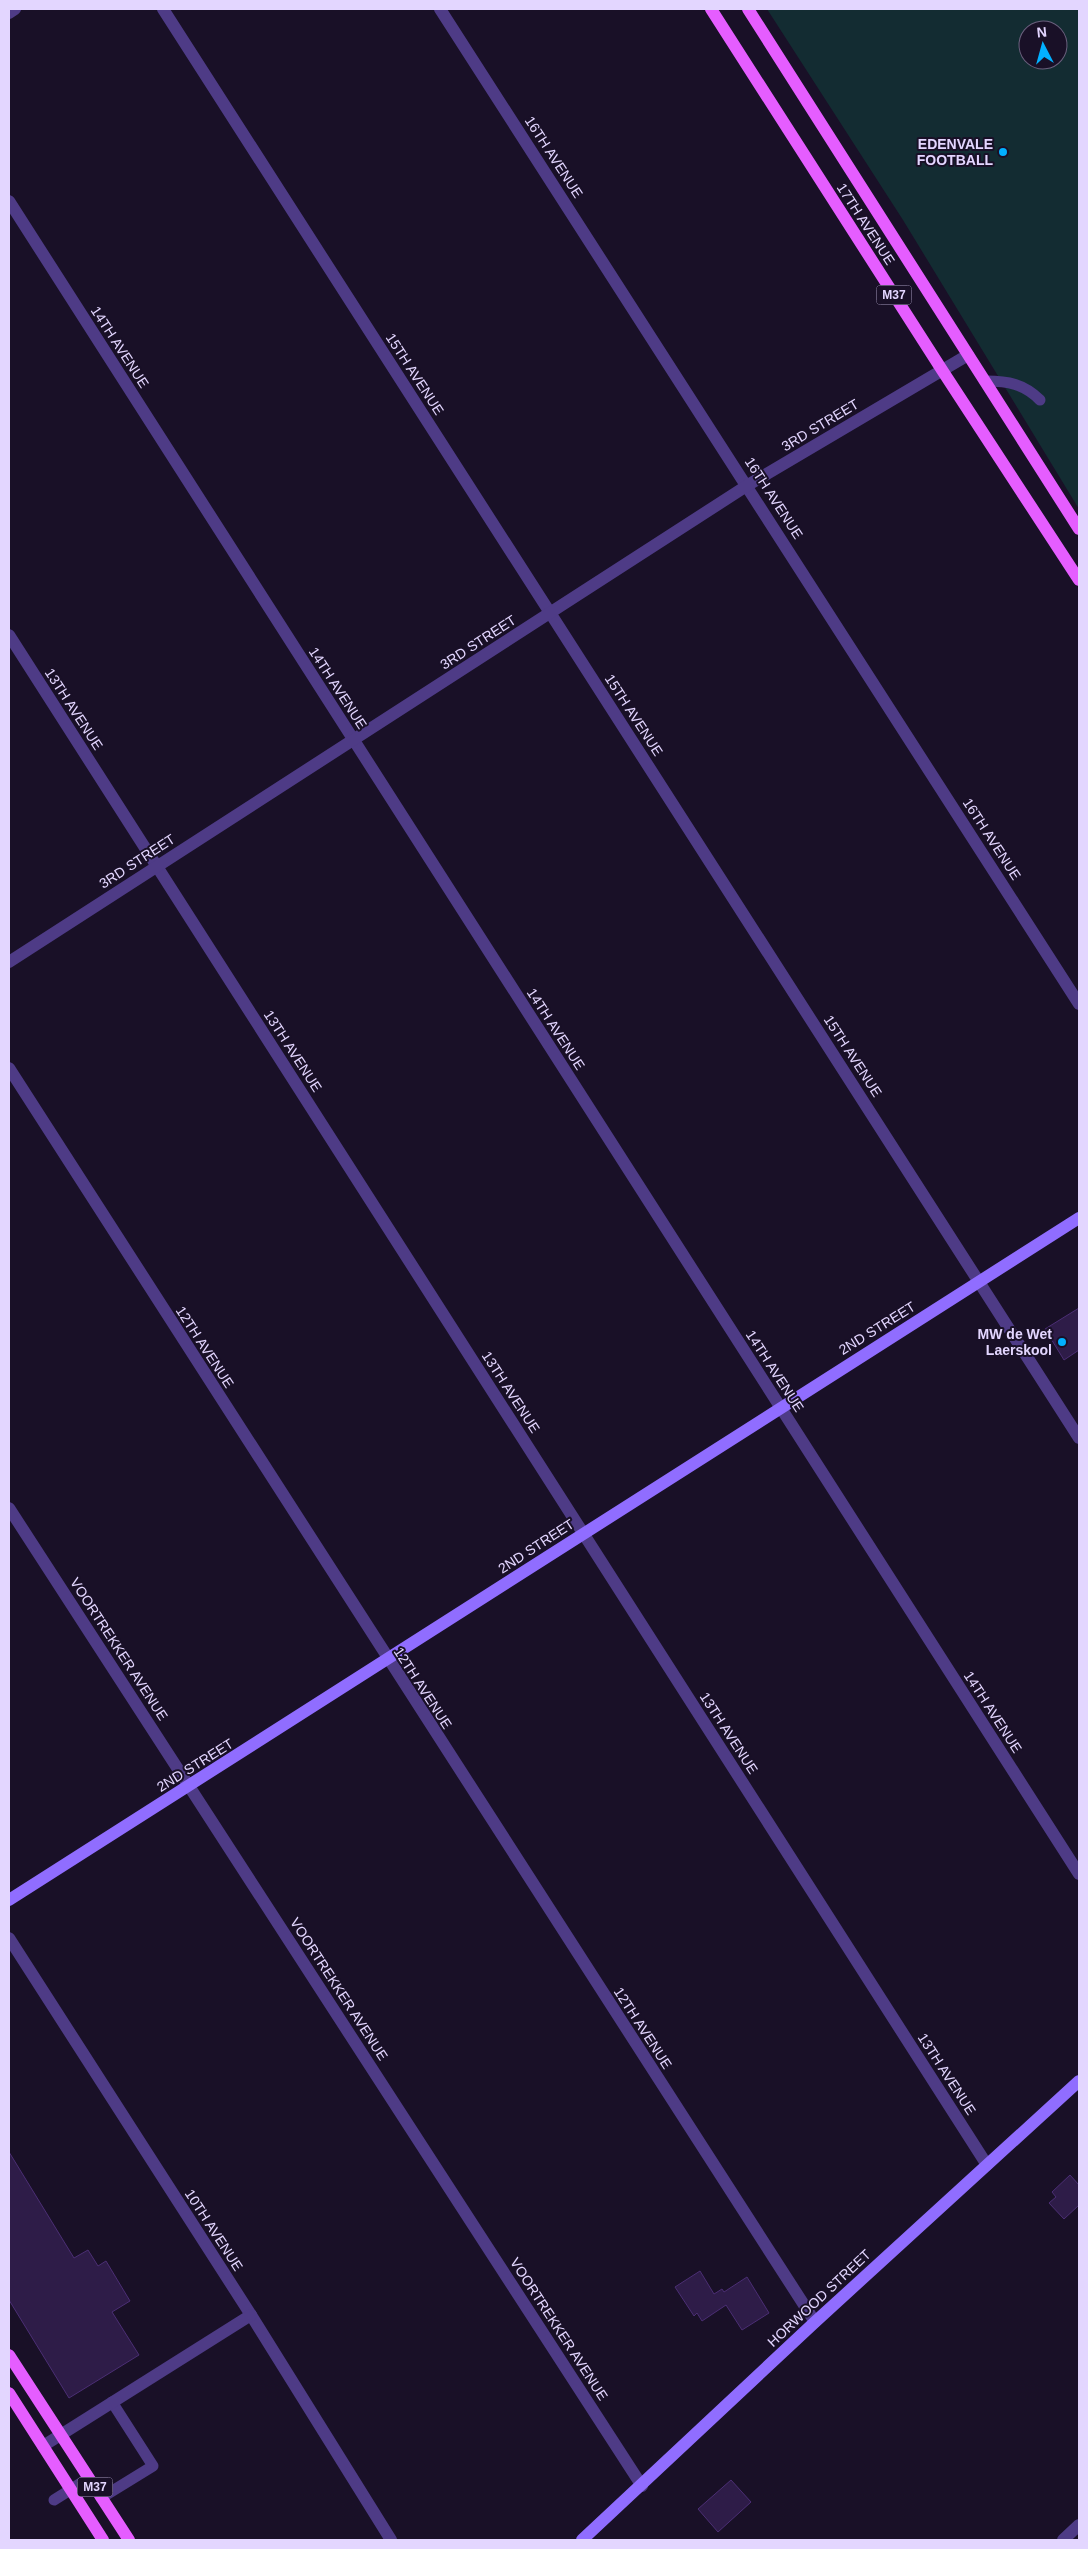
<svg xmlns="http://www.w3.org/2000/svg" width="1088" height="2549" font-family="Helvetica,sans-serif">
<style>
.green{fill:#132c32;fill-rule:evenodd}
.building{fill:#2e1c48;stroke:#4b2e74}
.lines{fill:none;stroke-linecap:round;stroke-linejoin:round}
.lane{stroke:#4e3b86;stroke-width:11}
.street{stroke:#4e3b86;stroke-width:12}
.secondary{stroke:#906dff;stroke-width:12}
.primary{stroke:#e55dff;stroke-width:12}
.poi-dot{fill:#02b0ff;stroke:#191027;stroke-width:2}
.labels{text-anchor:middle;stroke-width:4;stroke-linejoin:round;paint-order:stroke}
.shield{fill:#191027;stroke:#a69bbe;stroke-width:1}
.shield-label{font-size:12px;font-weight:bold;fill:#e3d6ff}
.poi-label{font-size:14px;font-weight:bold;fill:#e3d6ff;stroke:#191027;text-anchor:end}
.street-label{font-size:14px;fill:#e3d6ff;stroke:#191027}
</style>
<rect width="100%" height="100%" fill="#191027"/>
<path class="green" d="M767,9h312v500l-176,-289zM1028,30h30v30h-30z"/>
<g class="building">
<path d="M1079,1308v42l-15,10 -19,-31z"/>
<path d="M9,2152l65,106 14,-8 10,16 8,-5 24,40 -18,11 27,43 -70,43 -60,-98z"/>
<path d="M1070,2175l9,10v20l-15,14 -15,-16 7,-6 -4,-5z"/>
<path d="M700,2271l14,23 8,-5 2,3 23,-15 22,36 -27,17 -16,-25 -24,16 -5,-8 -3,3 -19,-29z"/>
<path d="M731,2480l20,22 -33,30 -20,-23z"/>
</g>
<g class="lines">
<g class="lane">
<path d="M986,381c22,0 38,3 54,19"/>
<path d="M101,2498l52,-32 -41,-64"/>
<path d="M54,2500l35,-22"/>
</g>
<g class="street">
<path d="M163,9l916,1429"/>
<path d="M440,9l639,995"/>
<path d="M9,13l6,-4"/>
<path d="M9,201l1070,1673"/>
<path d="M9,635l978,1530"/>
<path d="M9,962l739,-477 220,-130"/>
<path d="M9,1068l806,1254"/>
<path d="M9,1508l633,978"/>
<path d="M9,1938l242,377 140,225"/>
<path d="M43,2446l208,-131"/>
<path d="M1063,2540l16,-15"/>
</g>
<g class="secondary">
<path d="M9,1900l1070,-682"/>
<path d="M582,2540l233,-218 264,-241"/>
</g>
<g class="primary">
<path d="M711,9l231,361 137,210"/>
<path d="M748,9l331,520"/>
<path d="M9,2355l120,185"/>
<path d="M9,2393l94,147"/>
</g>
</g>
<g class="poi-dot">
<circle cx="1003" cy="152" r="5"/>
<circle cx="1062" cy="1342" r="5"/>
</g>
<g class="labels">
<g class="shield">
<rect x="876.5" y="285.5" width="35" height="19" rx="4"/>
<rect x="77.5" y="2477.5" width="35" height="19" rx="4"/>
</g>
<g class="shield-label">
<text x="894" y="299">M37</text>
<text x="95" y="2491">M37</text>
</g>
<g class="poi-label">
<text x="993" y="149">EDENVALE<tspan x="993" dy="16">FOOTBALL</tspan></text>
<text x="1052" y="1339">MW de Wet<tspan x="1052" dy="16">Laerskool</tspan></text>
</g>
<g class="street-label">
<text transform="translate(554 157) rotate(57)" y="5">16TH AVENUE</text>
<text transform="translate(866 224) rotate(57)" y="5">17TH AVENUE</text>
<text transform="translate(120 347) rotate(57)" y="5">14TH AVENUE</text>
<text transform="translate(415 374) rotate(57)" y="5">15TH AVENUE</text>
<text transform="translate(820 425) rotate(-31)" y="5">3RD STREET</text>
<text transform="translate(774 498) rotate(57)" y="5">16TH AVENUE</text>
<text transform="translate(478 642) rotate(-33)" y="5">3RD STREET</text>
<text transform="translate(338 688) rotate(57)" y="5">14TH AVENUE</text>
<text transform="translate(74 709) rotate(57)" y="5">13TH AVENUE</text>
<text transform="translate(634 715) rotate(57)" y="5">15TH AVENUE</text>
<text transform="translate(992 839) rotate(57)" y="5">16TH AVENUE</text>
<text transform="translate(137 861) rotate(-33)" y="5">3RD STREET</text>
<text transform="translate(556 1029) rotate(57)" y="5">14TH AVENUE</text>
<text transform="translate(293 1051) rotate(57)" y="5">13TH AVENUE</text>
<text transform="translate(853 1056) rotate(57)" y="5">15TH AVENUE</text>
<text transform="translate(877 1328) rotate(-32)" y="5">2ND STREET</text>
<text transform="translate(205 1347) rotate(57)" y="5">12TH AVENUE</text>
<text transform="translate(775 1371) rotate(57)" y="5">14TH AVENUE</text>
<text transform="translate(511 1392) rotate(57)" y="5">13TH AVENUE</text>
<text transform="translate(536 1546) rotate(-33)" y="5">2ND STREET</text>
<text transform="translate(119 1649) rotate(57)" y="5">VOORTREKKER AVENUE</text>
<text transform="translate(423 1688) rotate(57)" y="5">12TH AVENUE</text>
<text transform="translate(993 1712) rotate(57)" y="5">14TH AVENUE</text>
<text transform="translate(729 1733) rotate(57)" y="5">13TH AVENUE</text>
<text transform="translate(195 1765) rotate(-32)" y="5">2ND STREET</text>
<text transform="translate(339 1989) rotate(57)" y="5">VOORTREKKER AVENUE</text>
<text transform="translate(643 2028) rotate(57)" y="5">12TH AVENUE</text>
<text transform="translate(947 2074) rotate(57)" y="5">13TH AVENUE</text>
<text transform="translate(214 2230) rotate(57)" y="5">10TH AVENUE</text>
<text transform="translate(819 2298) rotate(-43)" y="5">HORWOOD STREET</text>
<text transform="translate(559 2329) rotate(57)" y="5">VOORTREKKER AVENUE</text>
</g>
</g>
<rect width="1088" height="2549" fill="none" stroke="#e3d6ff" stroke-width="20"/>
<g transform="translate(1043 45) rotate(354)"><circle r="24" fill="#191027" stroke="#6a5f7d"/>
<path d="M0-4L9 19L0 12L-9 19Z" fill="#02b0ff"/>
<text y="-8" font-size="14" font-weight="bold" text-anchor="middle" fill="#e3d6ff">N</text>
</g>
</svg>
